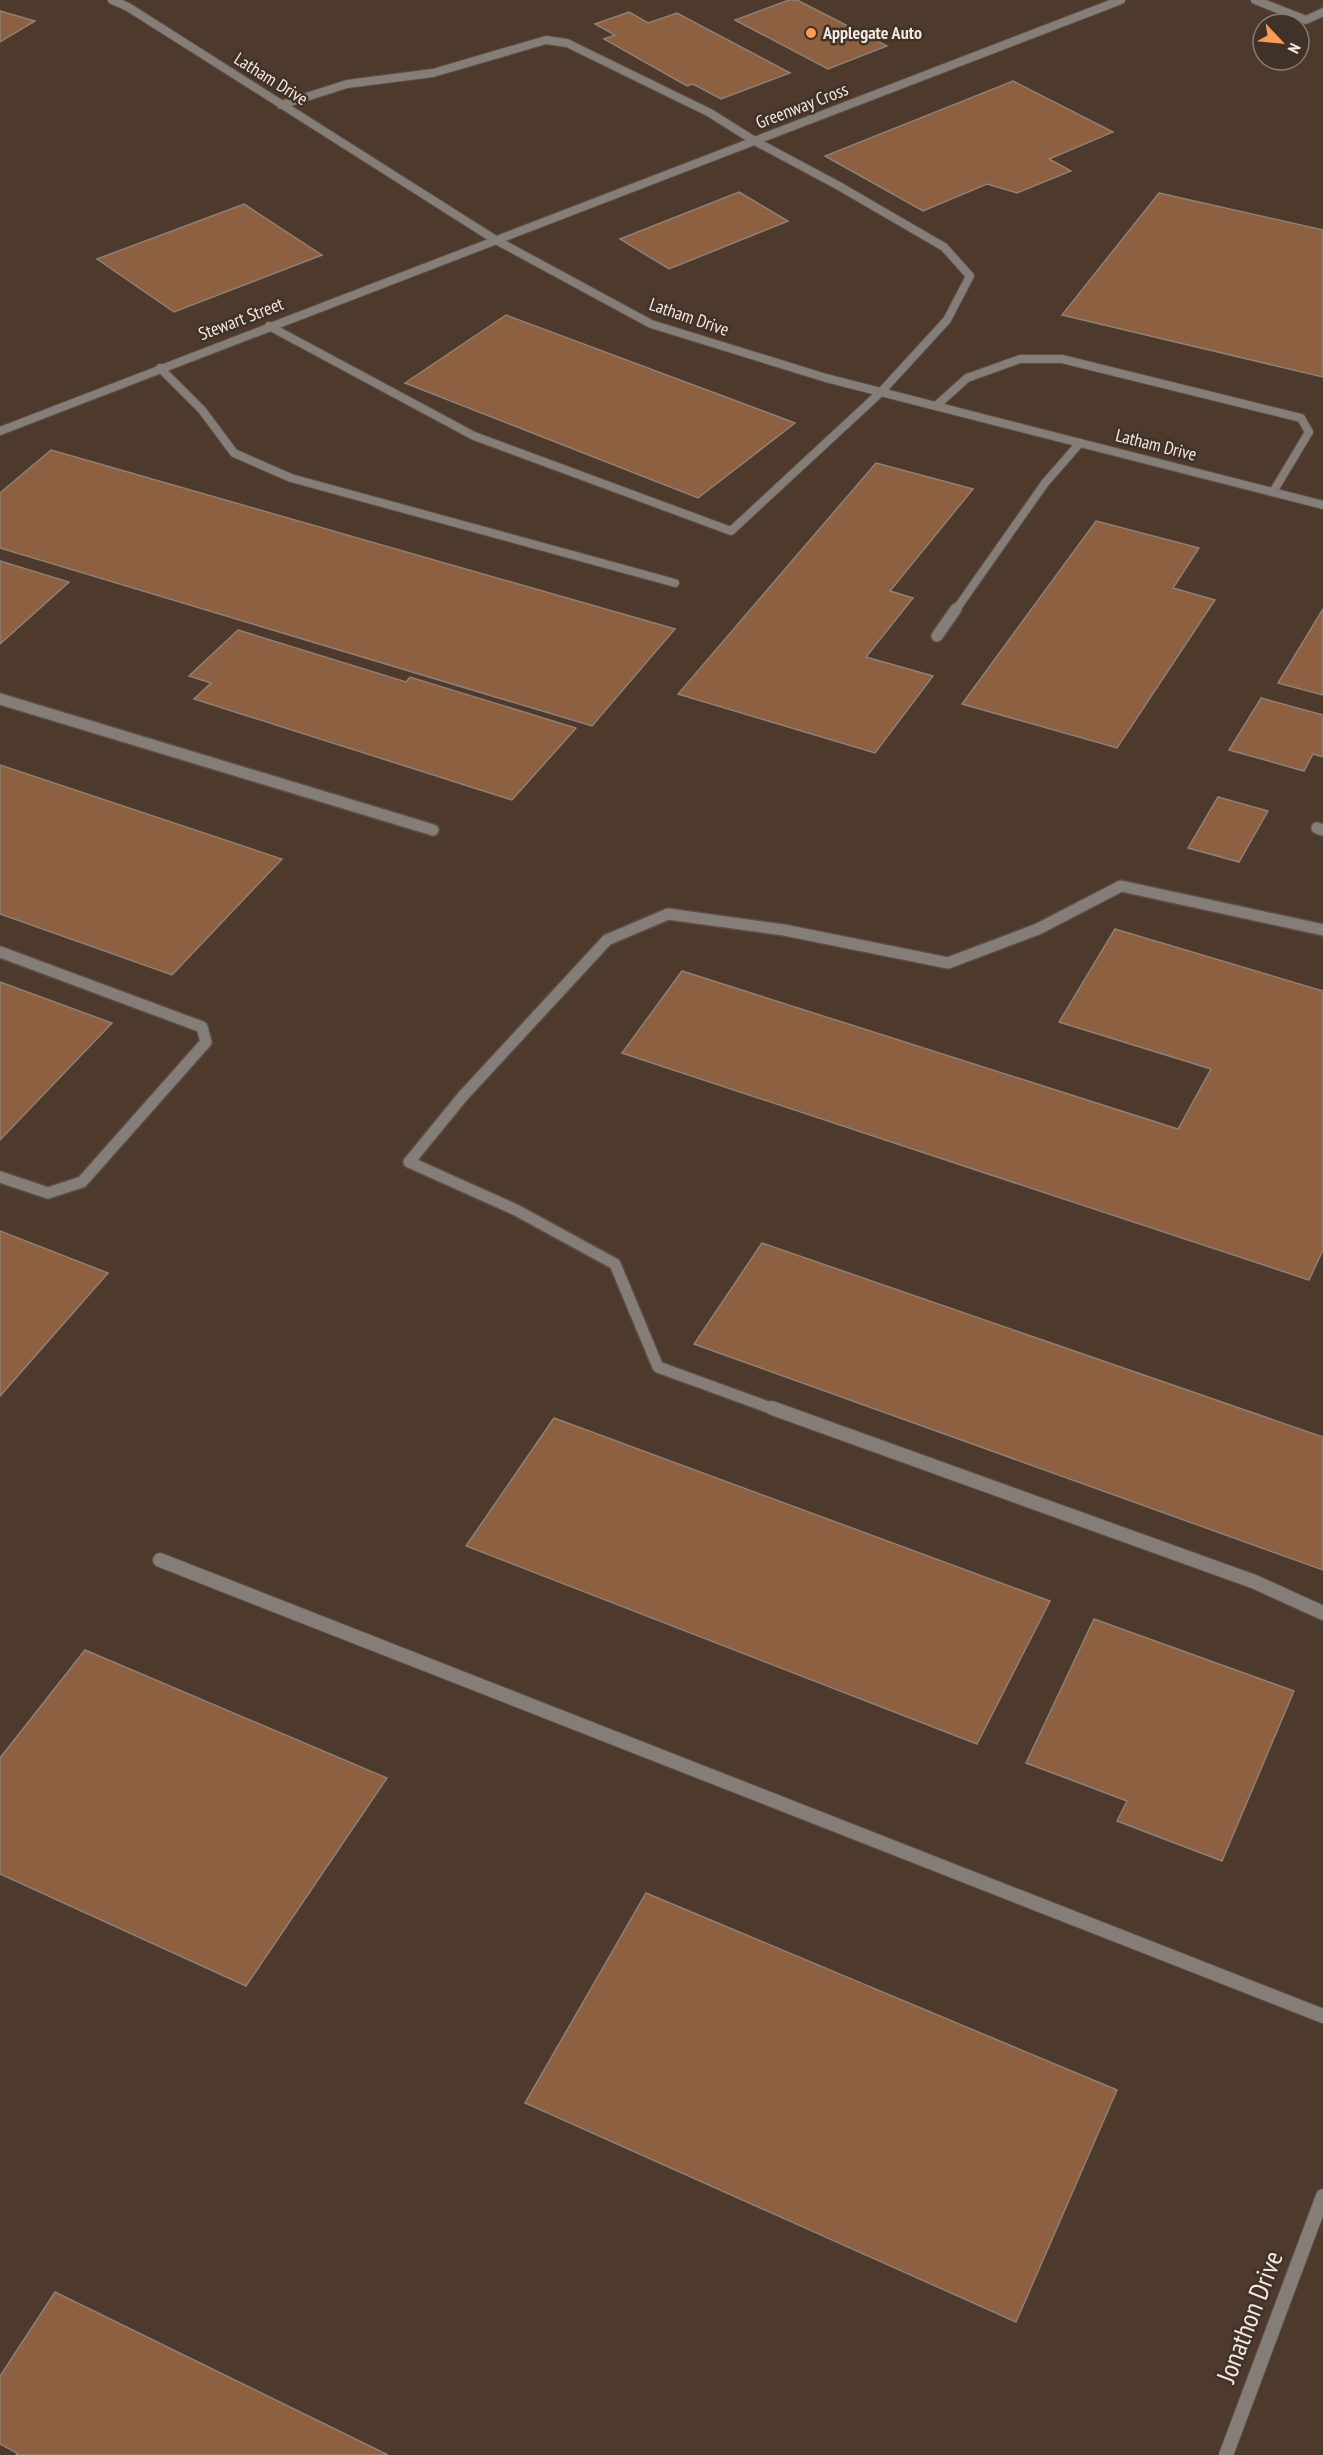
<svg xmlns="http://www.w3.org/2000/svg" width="1323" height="2455" font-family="'PT Sans Narrow',sans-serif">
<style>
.built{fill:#4e3a2d;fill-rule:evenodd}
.building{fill:#8d6042;stroke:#907f73;stroke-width:1.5}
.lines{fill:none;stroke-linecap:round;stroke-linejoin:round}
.service-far2-casing{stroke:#5d4f46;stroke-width:10}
.service-far1-casing{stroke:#5d4f46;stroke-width:14}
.service-casing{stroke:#5d4f46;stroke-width:16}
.minor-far1-casing{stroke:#5d4f46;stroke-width:10}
.minor-casing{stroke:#5d4f46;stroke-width:16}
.tertiary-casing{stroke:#5d4f46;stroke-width:10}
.service-far2{stroke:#857d78;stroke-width:8}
.service-far1{stroke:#857d78;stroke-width:11}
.service{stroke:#857d78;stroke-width:14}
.minor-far1{stroke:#857d78;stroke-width:8}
.minor{stroke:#857d78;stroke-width:14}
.tertiary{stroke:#857d78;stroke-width:8}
.poi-dot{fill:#fd9c56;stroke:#413228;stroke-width:2}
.labels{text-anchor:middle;stroke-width:5;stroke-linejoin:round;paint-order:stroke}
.far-poi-label{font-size:18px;font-weight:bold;fill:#f2e8e2;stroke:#413228;text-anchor:start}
.far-street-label{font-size:18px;fill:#f2e8e2;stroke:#413228}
.near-street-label{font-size:27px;fill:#f2e8e2;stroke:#413228}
</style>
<rect width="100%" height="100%" fill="#413228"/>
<path class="built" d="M0,0h1323v2455h-1323zM1263,24h36v36h-36z"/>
<g class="building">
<path d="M789,0h8l90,46 -59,23 -93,-49z"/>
<path d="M0,11l35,10 -35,21z"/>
<path d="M629,12l19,11 29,-10 113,60 -69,26 -28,-15 -6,2 -83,-47 11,-4 -20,-11z"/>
<path d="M1013,81l100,51 -64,27 22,12 -54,22 -30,-9 -64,27 -98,-55z"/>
<path d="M739,192l49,29 -119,48 -49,-30z"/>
<path d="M1159,193l164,37v147l-261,-62z"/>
<path d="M244,204l78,51 -148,57 -77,-53z"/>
<path d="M506,315l289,108 -97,75 -293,-115z"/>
<path d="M51,450l624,179 -83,97 -592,-178v-55z"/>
<path d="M876,463l97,26 -83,102 23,7 -47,59 67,19 -58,77 -197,-59z"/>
<path d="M1096,521l103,27 -26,40 42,12 -98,148 -155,-44z"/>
<path d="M0,561l69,21 -69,62z"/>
<path d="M1323,609v86l-45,-12z"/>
<path d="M238,630l168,52 4,-5 166,51 -64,72 -318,-101 17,-16 -22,-7z"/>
<path d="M1261,698l62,17v42l-10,-3 -9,17 -75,-21z"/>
<path d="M0,765l282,94 -110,116 -172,-61z"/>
<path d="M1218,797l50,14 -29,51 -51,-14z"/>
<path d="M1115,929l208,62v259l-14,30 -687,-227 60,-82 496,158 33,-60 -152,-47z"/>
<path d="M0,982l112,41 -112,117z"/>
<path d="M0,1231l108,42 -108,123z"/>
<path d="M762,1243l561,194v133l-629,-226z"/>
<path d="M554,1418l496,183 -73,143 -511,-198z"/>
<path d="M1094,1619l200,72 -72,170 -105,-40 10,-20 -101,-38z"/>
<path d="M85,1650l302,128 -141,208 -246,-112v-116z"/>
<path d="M646,1893l471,197 -101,232 -491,-219z"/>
<path d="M55,2292l333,163h-372l1,-2 -17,-9v-68z"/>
</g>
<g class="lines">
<defs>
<g id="service-far2">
<path d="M1255,0l51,20 17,-8"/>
<path d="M269,326l205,110 257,95 150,-139 66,-72 23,-44 -26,-29 -105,-61 -86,-46 -43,-27 -143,-70 -21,-3 -113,33 -86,11 -66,21"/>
<path d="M160,368l42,42 32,43 57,25 384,105"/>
<path d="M936,406l31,-28 53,-19h42l239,59 8,14 -36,60"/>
<path d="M955,611l90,-128 35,-40"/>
</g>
<g id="service-far1">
<path d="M937,636l19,-27"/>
<path d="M0,699l433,131"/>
<path d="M1317,828l6,2"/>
<path d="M0,952l202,75 4,15 -124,140 -34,11 -48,-16"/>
<path d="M776,1410l-118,-43 -43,-103 -99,-54 -107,-48 54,-66 144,-156 61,-26 116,16 164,33 90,-34 83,-43 202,44"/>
</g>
<g id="service">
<path d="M772,1408l483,174 68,31"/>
<path d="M160,1560l1163,456"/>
</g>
<path id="minor-far1" d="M112,0l16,7 366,232 157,85 175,54 497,127"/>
<path id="minor" d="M1226,2455l97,-259"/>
<path id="tertiary" d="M0,431l1121,-431"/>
</defs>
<use href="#service-far2" class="service-far2-casing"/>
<use href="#service-far1" class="service-far1-casing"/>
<use href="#service" class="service-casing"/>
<use href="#minor-far1" class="minor-far1-casing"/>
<use href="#minor" class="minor-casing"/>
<use href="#tertiary" class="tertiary-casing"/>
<use href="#service-far2" class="service-far2"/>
<use href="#service-far1" class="service-far1"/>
<use href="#service" class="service"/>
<use href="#minor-far1" class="minor-far1"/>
<use href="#minor" class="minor"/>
<use href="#tertiary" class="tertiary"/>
</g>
<circle class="poi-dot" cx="811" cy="33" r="6"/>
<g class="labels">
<g class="far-poi-label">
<text x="823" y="39">Applegate Auto</text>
</g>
<g class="far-street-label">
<text transform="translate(271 79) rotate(32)" y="6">Latham Drive</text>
<text transform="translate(802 106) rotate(-21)" y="6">Greenway Cross</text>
<text transform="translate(689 317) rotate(19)" y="6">Latham Drive</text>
<text transform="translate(241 319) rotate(-21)" y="6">Stewart Street</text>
<text transform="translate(1156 445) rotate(14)" y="6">Latham Drive</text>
</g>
<g class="near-street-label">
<text transform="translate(1250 2317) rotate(-69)" y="9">Jonathon Drive</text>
</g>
</g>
<g transform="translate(1281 42) rotate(116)"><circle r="28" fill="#413228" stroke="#887b72" stroke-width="1.5"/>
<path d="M0-4.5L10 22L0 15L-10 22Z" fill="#fd9c56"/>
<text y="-9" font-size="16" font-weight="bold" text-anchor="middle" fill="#f2e8e2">N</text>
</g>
</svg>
